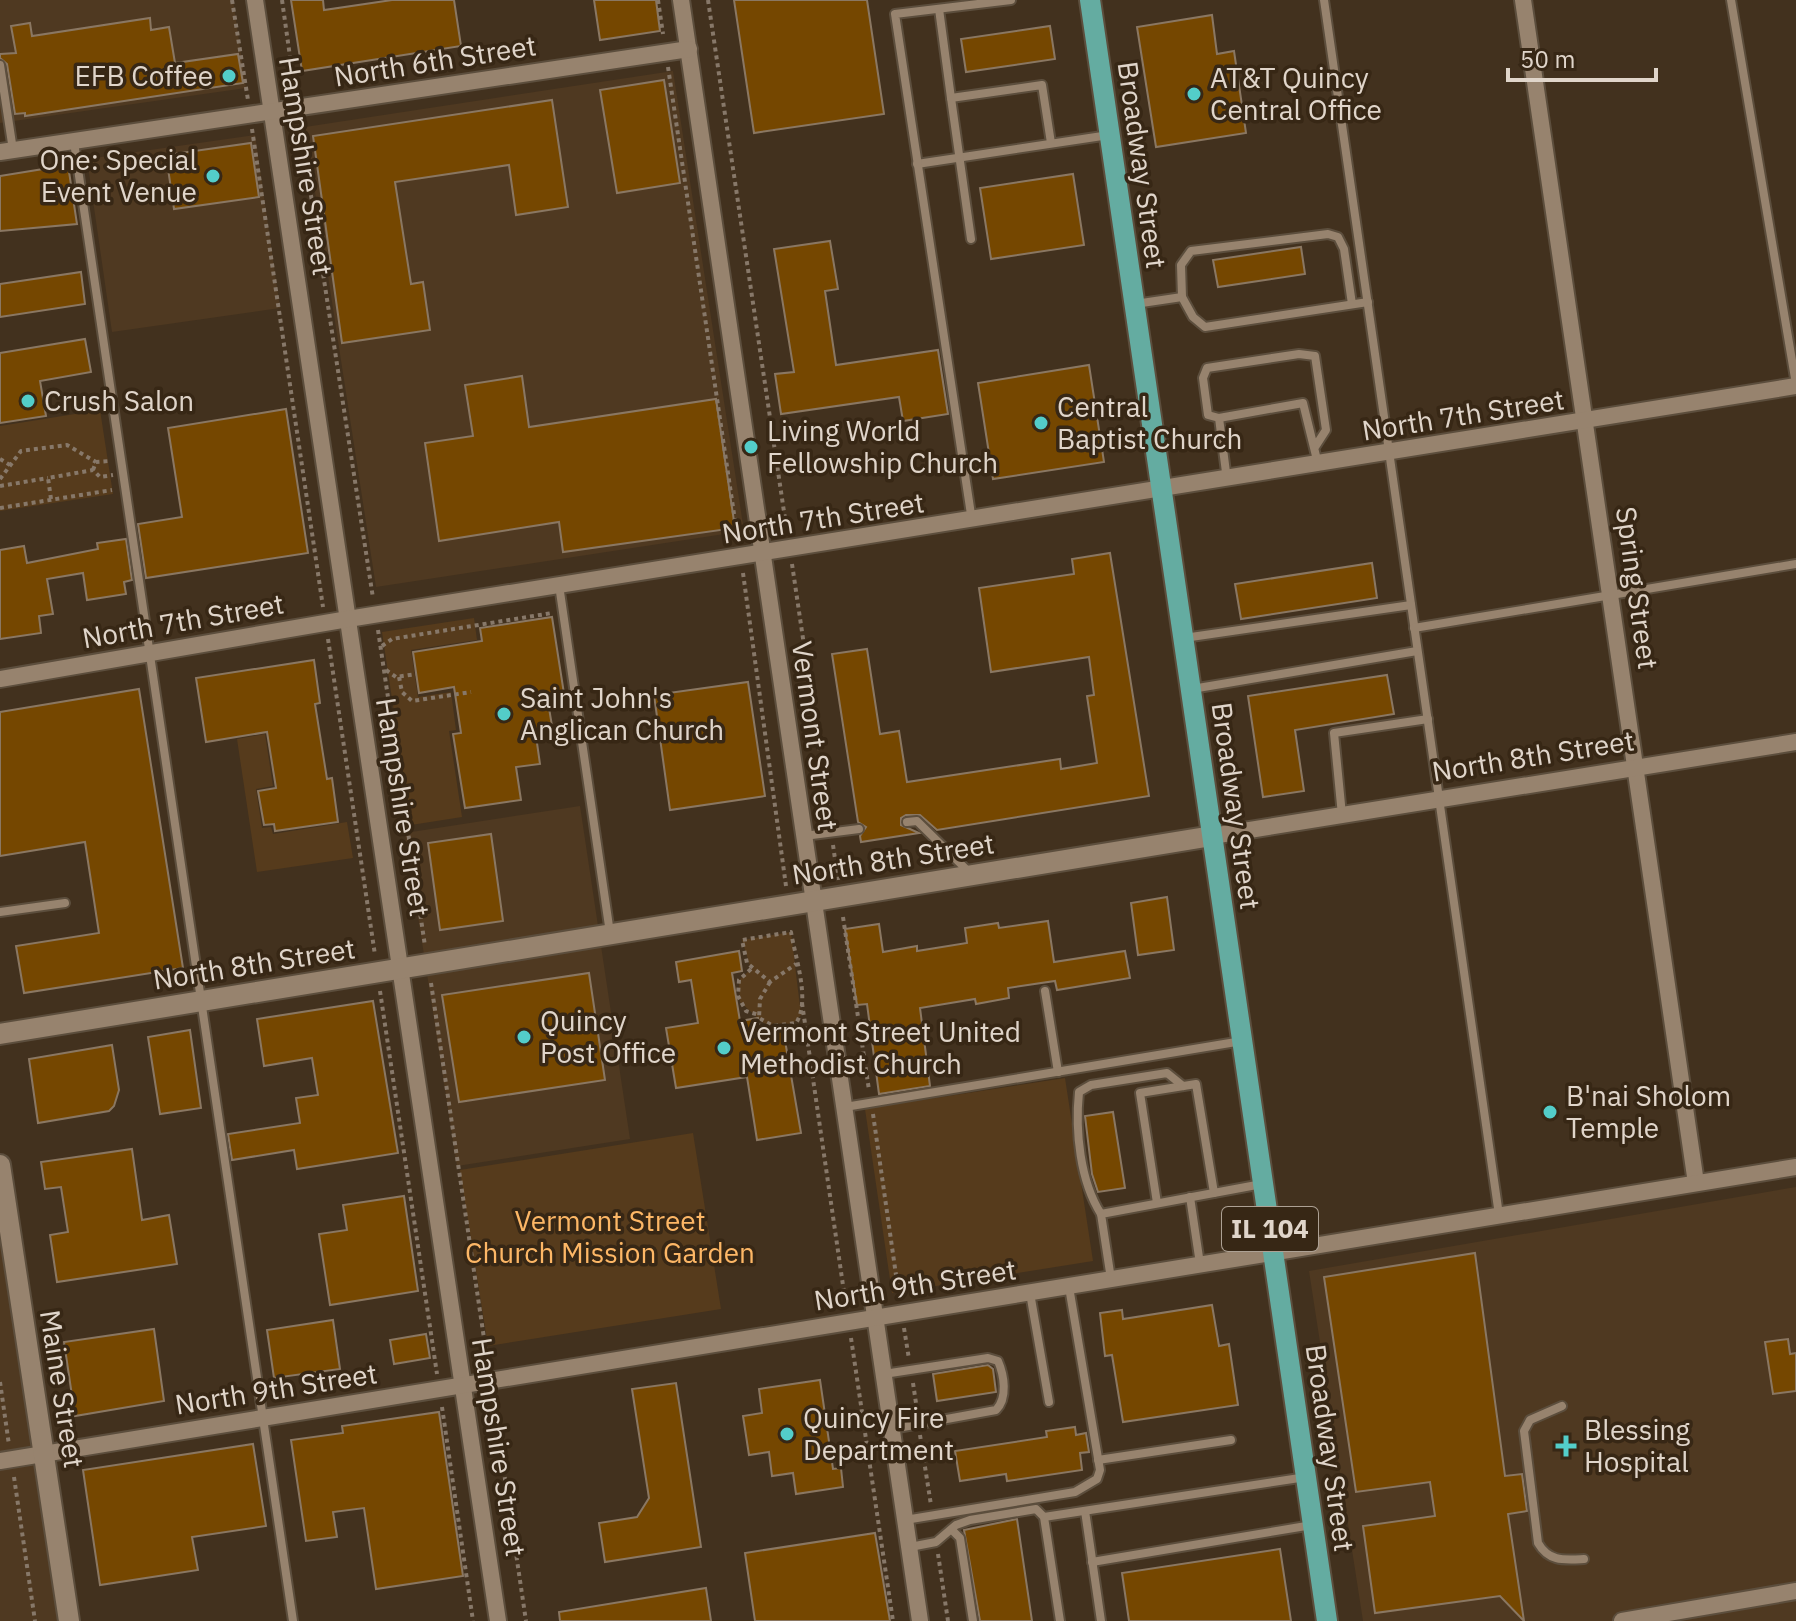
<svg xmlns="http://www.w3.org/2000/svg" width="1796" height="1621" font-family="'IBM Plex Sans',sans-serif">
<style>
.built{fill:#4f3921}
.green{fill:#563b1c}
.building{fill:#754700;stroke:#8a7762;stroke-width:2}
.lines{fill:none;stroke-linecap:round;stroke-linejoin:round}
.service-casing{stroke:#5c4e3d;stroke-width:12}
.minor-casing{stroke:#5c4e3d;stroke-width:20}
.tertiary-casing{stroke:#5c4e3d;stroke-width:24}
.primary-casing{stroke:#5c4e3d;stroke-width:24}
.path{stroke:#877869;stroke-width:4;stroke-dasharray:4 4;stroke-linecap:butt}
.service{stroke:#97836e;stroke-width:8}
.minor{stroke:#97836e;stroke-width:16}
.tertiary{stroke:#97836e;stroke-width:20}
.primary{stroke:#64aca1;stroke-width:20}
.poi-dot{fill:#53cdc9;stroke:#372715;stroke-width:3}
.labels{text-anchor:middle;stroke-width:7;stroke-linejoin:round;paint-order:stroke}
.shield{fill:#372715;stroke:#ada194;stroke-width:2}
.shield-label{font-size:26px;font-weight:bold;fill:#e0d5ca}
.street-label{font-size:28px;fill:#e0d5ca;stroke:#372715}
.poi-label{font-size:28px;fill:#e0d5ca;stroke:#372715;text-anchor:start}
.park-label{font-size:28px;fill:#fdb766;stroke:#372715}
</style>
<rect width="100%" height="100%" fill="#42311e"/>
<g class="built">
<path d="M0,0h233l13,88 -246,35z"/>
<path d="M673,71l71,460 -368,56 -71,-460z"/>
<path d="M255,135l25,173 -168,24 -25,-173z"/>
<path d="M580,806l50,333 -173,27 -52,-333z"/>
<path d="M0,1165l69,456h-69z"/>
<path d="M1796,1187v434h-433l-54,-350z"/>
</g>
<g class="green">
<path d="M100,410l13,84 -113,17v-85z"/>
<path d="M474,618l3,22 -66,10 7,47 33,-5 5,38 -7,1 13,86 -51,8 -29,-193z"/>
<path d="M265,734l8,52 -17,3 6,39 9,-1 2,7 74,-12 6,36 -96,14 -20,-133z"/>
<path d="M791,932l10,83 -10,10h-25l-26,-23 -1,-22 12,-11 -9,-29z"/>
<path d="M1065,1078l28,183 -201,32 -27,-184z"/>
<path d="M693,1133l28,176 -233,37 -28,-176z"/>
</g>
<g class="building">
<path d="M291,0h32l1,10 68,-10h62l7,46 -159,25z"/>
<path d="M594,0h62l4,31 -60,9z"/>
<path d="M734,0h133l17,114 -130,19z"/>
<path d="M1212,15l5,39 17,-3 12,82 -90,14 -19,-120z"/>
<path d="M150,18l1,12 18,-3 6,36 63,-9 5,29 -218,33v-3l-10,1 -8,-50 -7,-6v-4l16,-1 -5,-27 19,-3 2,13z"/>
<path d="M1050,26l5,33 -89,13 -5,-33z"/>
<path d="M664,80l16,103 -63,10 -17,-103z"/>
<path d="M552,100l16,107 -52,8 -7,-50 -114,17 16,102 12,-2 7,48 -88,13 -29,-207z"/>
<path d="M251,143l8,54 -85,12 -8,-54z"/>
<path d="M68,165l9,59 -77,7v-55z"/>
<path d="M1073,174l11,71 -93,14 -11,-71z"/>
<path d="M830,241l8,48 -13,2 11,74 102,-15 10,64 -45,7 -4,-24 -118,17 -6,-40 19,-2 -20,-123z"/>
<path d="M1301,247l4,27 -87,13 -5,-27z"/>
<path d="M81,272l4,32 -85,13v-33z"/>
<path d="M85,339l6,33 -51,9 6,35 -46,7v-70z"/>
<path d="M1089,365l15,97 -111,17 -15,-96z"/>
<path d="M522,376l7,51 187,-28 19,129 -172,24 -4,-30 -120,19 -14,-98 48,-7 -8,-51z"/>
<path d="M286,409l22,144 -162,25 -8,-54 44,-7 -14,-89z"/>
<path d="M126,539l6,41 -8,2 2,12 -39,6 -4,-27 -36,6 6,35 -14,2 2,17 -41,6v-89l24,-4 3,17 71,-14 -1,-6z"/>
<path d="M1110,553l39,243 -212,34 -17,-15h-14l-5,3v7l18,8 -58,9 -1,-6 6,-9 -8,-5 -26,-168 35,-5 13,85 19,-3 8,51 153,-23 1,10 36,-6 -10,-67 7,-1 -5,-38 -98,15 -12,-84 95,-14 -2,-15z"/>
<path d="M1372,563l5,35 -136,21 -6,-35z"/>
<path d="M552,617l13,83 -17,2 4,24 -17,3 5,35 -24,3 5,33 -56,8 -12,-74 8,-1 -7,-46 -35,6 -6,-41 69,-11 -2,-13z"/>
<path d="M314,660l6,43 -5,1 12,75 5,-1 6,44 -63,9 -1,-7 -10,1 -6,-34 18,-3 -9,-56 -61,10 -10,-64z"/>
<path d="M1387,675l7,39 -99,16 9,61 -41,6 -15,-101z"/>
<path d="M748,682l17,114 -95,14 -16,-115z"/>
<path d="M139,689l44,279 -159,25 -8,-47 83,-13 -14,-91 -85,14v-144z"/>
<path d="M491,834l12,87 -63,9 -12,-87z"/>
<path d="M1167,897l7,53 -36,5 -7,-52z"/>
<path d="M1048,921l6,41 71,-11 5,27 -73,12 -2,-9 -47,7 1,10 -33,6 -1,-5 -55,9 10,78 -51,8 -12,-90 -10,1 -12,-76 34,-5 4,28 34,-6v5l50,-8 -2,-15 33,-5 1,5z"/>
<path d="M739,951l3,20 -10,2 8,48 18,-3 3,15 22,-4 18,104 -44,7 -10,-63 -71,11 -10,-60 32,-5 -7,-43 -12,2 -3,-20z"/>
<path d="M589,973l16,107 -146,22 -17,-107z"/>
<path d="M373,1001l25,152 -101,16 -3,-19 -62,10 -4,-26 72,-11 -4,-25 22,-3 -6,-37 -48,8 -7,-47z"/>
<path d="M190,1030l11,78 -41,6 -12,-77z"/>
<path d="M112,1045l7,45 -5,16 -5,5 -71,12 -9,-64z"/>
<path d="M1113,1112l12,76 -27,4 -6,-18 -7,-58z"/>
<path d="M132,1149l10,71 27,-5 8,49 -120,18 -7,-47 18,-3 -7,-45 -16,2 -4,-27z"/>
<path d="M404,1196l14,95 -88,14 -11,-71 28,-4 -4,-25z"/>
<path d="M1475,1253l30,223 17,-2 5,37 -19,3 16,107 -24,-25 -125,17 -12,-87 72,-10 -5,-34 -74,10 -32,-215z"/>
<path d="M1212,1305l7,41 10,-2 9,61 -115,17 -11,-67 -7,1 -5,-43 22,-3 1,9z"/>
<path d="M333,1320l7,49 -66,9 -7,-48z"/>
<path d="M154,1329l10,72 -89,15 -11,-74z"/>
<path d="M426,1334l4,24 -36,6 -4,-24z"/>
<path d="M1788,1339l2,15 6,-1v38l-23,3 -8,-52z"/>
<path d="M988,1365l5,4 3,23 -59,9 -4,-27z"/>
<path d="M820,1380l13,89 8,-1 2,19 -47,7 -3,-21 -21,3 -3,-24 -20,3 -6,-39 19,-3 -3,-24z"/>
<path d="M676,1383l25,164 -96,15 -6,-39 38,-6 12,-19 -17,-109z"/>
<path d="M439,1412l24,164 -87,13 -12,-81 -31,4 4,25 -31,4 -15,-101 52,-7 -1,-7z"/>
<path d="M1075,1427l1,8 10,-2 3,19 -9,1 2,17 -75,11 -1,-7 -46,7 -5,-30 92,-14 -1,-6z"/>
<path d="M253,1444l13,82 -74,11 6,33 -98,15 -17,-115z"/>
<path d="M1017,1519l15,102h-52l-16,-91z"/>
<path d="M875,1533l15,88h-135l-10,-68z"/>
<path d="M1280,1549l11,72h-162l-7,-48z"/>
<path d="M706,1588l5,33h-151l-1,-9z"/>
</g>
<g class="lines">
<defs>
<g id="service">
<path d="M1324,0l175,1215"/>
<path d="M1731,0l65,384"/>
<path d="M939,9l12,89"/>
<path d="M0,65l13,85"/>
<path d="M74,142l219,1479"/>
<path d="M917,164l192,-29"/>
<path d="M971,239l-20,-141 91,-13 9,58"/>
<path d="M1182,297l-1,-32 10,-14 137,-17 10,3 6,12 8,55"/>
<path d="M1135,304l47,-7 11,20 12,10 163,-25"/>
<path d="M1219,418l8,62"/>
<path d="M1315,447l11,-17 -11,-74 -16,-2 -92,14 -4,10 5,37 11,3 84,-15 15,61"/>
<path d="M972,521l-77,-507 116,-14"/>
<path d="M559,585l51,348"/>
<path d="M1414,628l382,-64"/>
<path d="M1184,638l227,-33"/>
<path d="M1192,689l225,-38"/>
<path d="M1342,815l-8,-82 94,-14"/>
<path d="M907,822l10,-1 54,53"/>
<path d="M804,836l55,-7"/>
<path d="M0,912l65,-9"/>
<path d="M1045,991l13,81"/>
<path d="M845,1107l397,-66"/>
<path d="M1190,1197l10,67"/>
<path d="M1157,1203l-17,-110 56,-9 18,109"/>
<path d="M1101,1214c-21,-33 -26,-83 -22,-122l12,-7 76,-12 16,13"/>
<path d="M1111,1279l-10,-65 161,-30"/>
<path d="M1030,1293l19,109"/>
<path d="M884,1374l104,-16 10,3c6,14 10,37 -2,49l-104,19"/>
<path d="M1562,1406l-32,14 -6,11 14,112c11,19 26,17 46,16"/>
<path d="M1098,1460l133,-20"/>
<path d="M1085,1511l16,110"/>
<path d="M905,1520l170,-28 22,-13 3,-9 -31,-183"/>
<path d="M952,1530l8,8 13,83"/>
<path d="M910,1547l26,-5 20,-17 14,-5 66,-11 8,8"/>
<path d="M1092,1562l220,-37"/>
<path d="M1060,1621l-16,-104 262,-40"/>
</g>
<g id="minor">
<path d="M255,0l243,1621"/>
<path d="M681,0l239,1621"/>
<path d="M1523,0l173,1183"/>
<path d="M0,152l689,-103"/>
<path d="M0,679l348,-60 1448,-233"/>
<path d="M1212,836l584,-94"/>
<path d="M0,1461l1796,-294"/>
<path d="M1622,1621l174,-30"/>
</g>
<g id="tertiary">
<path d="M0,1034l1212,-198"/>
<path d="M0,1165l69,456"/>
</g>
<path id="primary" d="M1090,0l237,1621"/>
</defs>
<use href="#service" class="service-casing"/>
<use href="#minor" class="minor-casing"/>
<use href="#tertiary" class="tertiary-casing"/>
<use href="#primary" class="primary-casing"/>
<g class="path">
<path d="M232,0l16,100"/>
<path d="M282,0l13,92"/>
<path d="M658,0l5,34"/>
<path d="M708,0l79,532"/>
<path d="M668,67l70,474"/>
<path d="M300,124l73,474"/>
<path d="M252,129l71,478"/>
<path d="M0,459l10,6"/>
<path d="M93,470l3,-8 13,-1"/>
<path d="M0,479l21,-28 46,-6 29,17"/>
<path d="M0,486l48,-8"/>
<path d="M51,499l-3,-21 45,-8 7,7 13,-2"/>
<path d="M0,508l112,-18"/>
<path d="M792,564l38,257"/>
<path d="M743,573l43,313"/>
<path d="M378,630l47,316"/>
<path d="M328,639l47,316"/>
<path d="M382,646l10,-7 160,-26"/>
<path d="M386,670l10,7 20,-3"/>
<path d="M399,677l3,15 10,9 59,-9"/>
<path d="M833,845l5,35"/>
<path d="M843,917l26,173"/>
<path d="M751,969l-12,11 -1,16 8,15 13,4"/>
<path d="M770,982l-10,17 -1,19 14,8 23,-3c15,-22 -1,-66 -5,-91l-49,8 5,23 23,19 26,-18"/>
<path d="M431,983l57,382"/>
<path d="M380,991l57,383"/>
<path d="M802,1003l44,303"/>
<path d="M873,1114l26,182"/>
<path d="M904,1328l5,31"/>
<path d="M851,1338l42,283"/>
<path d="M0,1382l9,63"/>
<path d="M913,1383l4,27"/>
<path d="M493,1398l33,223"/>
<path d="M442,1407l31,214"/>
<path d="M920,1435l11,70"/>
<path d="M14,1477l21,144"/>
<path d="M938,1554l10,67"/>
</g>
<use href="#service" class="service"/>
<use href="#minor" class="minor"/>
<use href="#tertiary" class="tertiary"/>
<use href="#primary" class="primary"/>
</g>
<g class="poi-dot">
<circle cx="229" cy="76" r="8"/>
<circle cx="1194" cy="94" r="8"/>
<circle cx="213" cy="176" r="8"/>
<circle cx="28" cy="401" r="8"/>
<circle cx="1041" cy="423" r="8"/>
<circle cx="751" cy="447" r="8"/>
<circle cx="504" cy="714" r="8"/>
<circle cx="524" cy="1037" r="8"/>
<circle cx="724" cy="1048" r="8"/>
<circle cx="1550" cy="1112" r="8"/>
<circle cx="787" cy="1434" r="8"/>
<path d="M1562 1434h8v8h8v8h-8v8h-8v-8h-8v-8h8z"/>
</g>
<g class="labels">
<rect class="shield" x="1222" y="1207" width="96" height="44" rx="6"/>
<g class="shield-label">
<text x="1270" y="1238">IL 104</text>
</g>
<g class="street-label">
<text transform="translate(435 61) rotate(-9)" y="10">North 6th Street</text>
<text transform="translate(1142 165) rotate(82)" y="10">Broadway Street</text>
<text transform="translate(306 166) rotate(81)" y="10">Hampshire Street</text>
<text transform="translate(1463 415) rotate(-9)" y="10">North 7th Street</text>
<text transform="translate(823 518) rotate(-9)" y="10">North 7th Street</text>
<text transform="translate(1637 588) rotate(82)" y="10">Spring Street</text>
<text transform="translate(183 621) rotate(-10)" y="10">North 7th Street</text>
<text transform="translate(815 736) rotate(82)" y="10">Vermont Street</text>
<text transform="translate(1533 756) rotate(-9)" y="10">North 8th Street</text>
<text transform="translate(1236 806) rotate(82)" y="10">Broadway Street</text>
<text transform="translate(403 807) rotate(81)" y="10">Hampshire Street</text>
<text transform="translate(893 859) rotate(-9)" y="10">North 8th Street</text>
<text transform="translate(254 964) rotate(-9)" y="10">North 8th Street</text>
<text transform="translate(915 1285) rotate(-9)" y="10">North 9th Street</text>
<text transform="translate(62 1389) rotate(81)" y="10">Maine Street</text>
<text transform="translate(276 1389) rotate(-9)" y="10">North 9th Street</text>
<text transform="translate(499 1447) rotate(81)" y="10">Hampshire Street</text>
<text transform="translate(1330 1448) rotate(82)" y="10">Broadway Street</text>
</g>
<g class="poi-label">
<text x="213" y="86" text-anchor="end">EFB Coffee</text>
<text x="1210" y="88">AT&amp;T Quincy<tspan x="1210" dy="32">Central Office</tspan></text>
<text x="197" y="170" text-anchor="end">One: Special<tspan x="197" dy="32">Event Venue</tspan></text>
<text x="44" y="411">Crush Salon</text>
<text x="1057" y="417">Central<tspan x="1057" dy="32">Baptist Church</tspan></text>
<text x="767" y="441">Living World<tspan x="767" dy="32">Fellowship Church</tspan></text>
<text x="520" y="708">Saint John's<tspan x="520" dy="32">Anglican Church</tspan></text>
<text x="540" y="1031">Quincy<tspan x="540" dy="32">Post Office</tspan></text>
<text x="740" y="1042">Vermont Street United<tspan x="740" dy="32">Methodist Church</tspan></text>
<text x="1566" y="1106">B'nai Sholom<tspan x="1566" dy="32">Temple</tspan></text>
<text x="803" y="1428">Quincy Fire<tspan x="803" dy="32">Department</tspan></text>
<text x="1584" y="1440">Blessing<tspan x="1584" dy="32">Hospital</tspan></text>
</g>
<g class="park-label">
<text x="610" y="1231">Vermont Street<tspan x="610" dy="32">Church Mission Garden</tspan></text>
</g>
</g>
<path d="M1508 68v12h148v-12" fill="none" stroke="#e0d5ca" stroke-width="4"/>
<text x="1520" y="68" font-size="24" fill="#e0d5ca" stroke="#372715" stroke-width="6" paint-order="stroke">50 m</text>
</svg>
